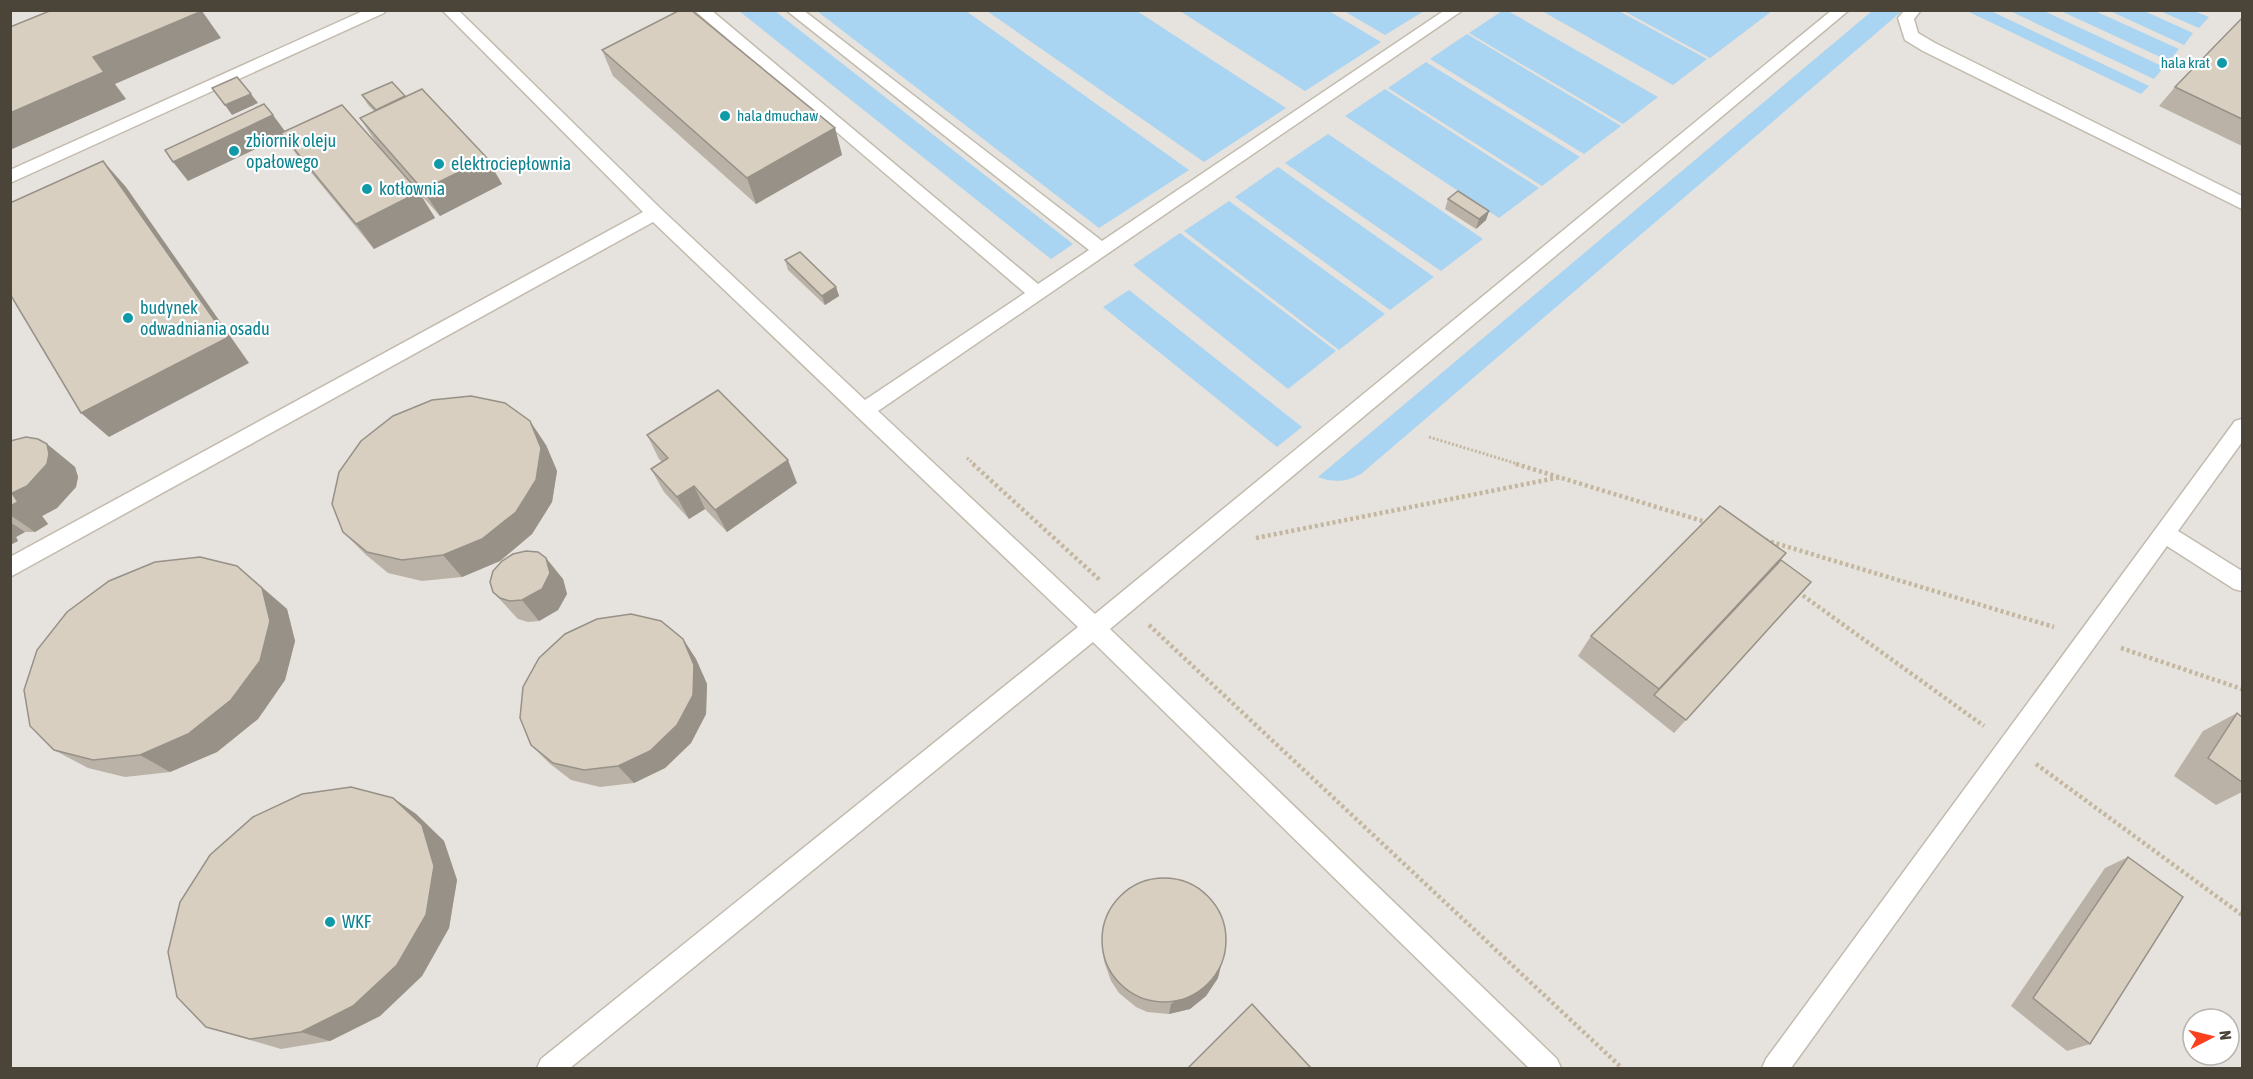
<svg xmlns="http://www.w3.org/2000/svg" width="2253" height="1079" font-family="'Asap Condensed',sans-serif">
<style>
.industrial{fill:#e6e2dd;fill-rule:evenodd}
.water{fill:#a9d4f2}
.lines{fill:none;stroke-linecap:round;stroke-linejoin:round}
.service-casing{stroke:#c2bbae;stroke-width:3}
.path-far1{stroke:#c4b79f;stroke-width:3;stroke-dasharray:2 2;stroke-linecap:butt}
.path{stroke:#c4b79f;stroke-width:4.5;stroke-dasharray:3 3;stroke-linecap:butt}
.service{fill:#fff;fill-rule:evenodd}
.wall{fill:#bab2a6}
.shaded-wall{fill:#979187}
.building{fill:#d8cfc1;stroke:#979187;stroke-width:1.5}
.culture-dot{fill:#0f9aa8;stroke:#fff;stroke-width:2}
.labels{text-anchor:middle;stroke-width:4.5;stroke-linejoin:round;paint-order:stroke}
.far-culture-label{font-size:15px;fill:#0d838f;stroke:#fff;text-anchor:end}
.culture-label{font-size:18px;fill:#0d838f;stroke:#fff;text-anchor:start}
</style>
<rect width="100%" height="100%" fill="#f6f3ec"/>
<path class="industrial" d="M10,11h2232v1057h-2231zM2193,1019h36v36h-36z"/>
<g class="water">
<path d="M739,11h36l298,233 -22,15z"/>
<path d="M817,11h149l223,159 -90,58z"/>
<path d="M987,11h150l149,97 -82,54z"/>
<path d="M1180,11h149l52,31 -76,49z"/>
<path d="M1344,11h80l-39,24z"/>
<path d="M1502,11h6l150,86 -35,27 -154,-91z"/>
<path d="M1542,11h77l88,48 -34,26z"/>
<path d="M1624,11h148l-62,47z"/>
<path d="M1872,11h30l-541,463c-15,8 -27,9 -43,3z"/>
<path d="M1967,11h24l158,75 -8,8z"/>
<path d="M2010,11h34l120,56 -10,12z"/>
<path d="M2061,11h34l84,38 -10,12z"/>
<path d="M2110,11h34l49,22 -9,12z"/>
<path d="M2160,11h34l15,6 -10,11z"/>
<path d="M1467,34l154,92 -37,28 -154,-95z"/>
<path d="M1426,62l154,95 -38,29 -154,-98z"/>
<path d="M1385,89l154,99 -40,30 -154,-102z"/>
<path d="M1328,134l155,105 -42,32 -156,-108z"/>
<path d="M1278,167l156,110 -44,33 -155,-113z"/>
<path d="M1229,201l156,113 -46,36 -155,-119z"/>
<path d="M1180,233l156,118 -48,38 -155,-124z"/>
<path d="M1129,290l173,137 -25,20 -174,-140z"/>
</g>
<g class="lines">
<defs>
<g id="service">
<path d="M365,10h21l-2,3 -374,170v-13z"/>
<path d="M442,10h16l203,199 204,191 160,-107 -331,-283h17l327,274 51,-34 -303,-240h17l299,231 343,-231h18l-585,401 217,203 737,-604h17l-739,619 447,430 4,9h-32l-436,-426 -523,426h-33l4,-9 537,-432 -425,-405 -643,355v-20l633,-345z"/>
<path d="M1905,10h16l-7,9 4,14 17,10 307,153v13l-319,-158 -18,-11 -7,-22z"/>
<path d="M2242,419v23l-64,89 64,40v20l-8,-2 -67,-43 -376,522h-29l4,-9 469,-638z"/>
</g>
</defs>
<use href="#service" class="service-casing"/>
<g class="path-far1">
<path d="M1429,437l92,28"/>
<path d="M967,458l8,7"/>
</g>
<g class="path">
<path d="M973,464l128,117"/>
<path d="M1516,464l193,59"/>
<path d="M1256,538l305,-61"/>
<path d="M1765,540l289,87"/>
<path d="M1798,592l186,134"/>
<path d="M1149,625l473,443"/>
<path d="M2121,648l121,41"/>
<path d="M2036,764l206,151"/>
</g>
<use href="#service" class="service"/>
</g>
<g class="wall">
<path d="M2242,18v128l-83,-40 16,-19z"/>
<path d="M602,50l233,78 7,27 -86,49 -143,-128z"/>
<path d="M362,95l43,1 97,88 -62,32 -20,-22 15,24 -61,31 -74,-90 -17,-23 -95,45 97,-50 92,13 -17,-26 14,-7 -6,-6z"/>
<path d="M1448,199l41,12 -3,9 -10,9 -31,-20z"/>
<path d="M785,260l51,27 3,9 -14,9 -37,-35z"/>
<path d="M647,435l150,48 -70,49 -22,-23 -16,10 -25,-27 -13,-23 11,-7 -3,-3z"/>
<path d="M10,441l37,3 28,23 3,10 -2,10 -19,21 -15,8 6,8 -13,8h-10l-9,5 2,4 -8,4z"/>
<path d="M546,445l11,26 -5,31 -20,32 -32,27 -38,16 -40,4 -34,-8 -23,-19 -22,-22z"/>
<path d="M1781,560l-95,160 -12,13 -96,-77 13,-20z"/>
<path d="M237,566l50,43 8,32 -10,39 -27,39 -41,33 -47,20 -45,5 -37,-9 -34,-18z"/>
<path d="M563,579l4,15 -9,16 -19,11 -11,1 -10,-3 -25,-27z"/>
<path d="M683,639l13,20 11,25 -1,30 -15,29 -26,25 -31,15 -34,4 -29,-7 -22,-17 -18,-18z"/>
<path d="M2237,713l5,4v75l-26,13 -42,-29 29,-45z"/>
<path d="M393,798l23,16 28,27 13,39 -8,48 -27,48 -42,40 -50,25 -49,8 -75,-22z"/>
<path d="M2128,857l-38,187 -23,7 -56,-45 94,-138z"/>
<path d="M1103,948l115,30 -12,18 -16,13 -21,5 -22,-2 -11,-5 -17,-14 -8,-12 -7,-20z"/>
</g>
<g class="shaded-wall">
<path d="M202,11l19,27 -106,46 11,15 -116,51v-37l83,-56z"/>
<path d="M251,94l7,9 -26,12 -7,-10z"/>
<path d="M273,115l14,19 -99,47 -15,-19z"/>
<path d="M835,128l7,27 -86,49 -9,-26z"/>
<path d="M487,158l15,26 -62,32 -17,-26z"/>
<path d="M103,161l23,26 123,176 -140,74 -28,-24z"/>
<path d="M419,192l16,26 -61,31 -18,-25z"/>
<path d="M1489,211l-3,9 -10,9 3,-10z"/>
<path d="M836,287l3,9 -14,9 -3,-9z"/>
<path d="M530,421l16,24 11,26 -5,31 -20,32 -32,27 -38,16 -19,-22z"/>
<path d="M47,444l28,23 3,10 -2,10 -19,21 -15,8 6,8 -13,8 -25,-17 2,-22z"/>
<path d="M788,460l9,23 -70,49 -12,-22z"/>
<path d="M694,486l11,23 -16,10 -12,-22z"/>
<path d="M10,522l15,10 -9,5 2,4 -8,4z"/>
<path d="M546,558l17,21 4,15 -9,16 -19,11 -17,-21z"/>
<path d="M237,566l50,43 8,32 -10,39 -27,39 -41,33 -47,20 -30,-17z"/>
<path d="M683,639l13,20 11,25 -1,30 -15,29 -26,25 -31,15 -16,-17z"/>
<path d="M393,798l23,16 28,27 13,39 -8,48 -27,48 -42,40 -50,25 -29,-9z"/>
<path d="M1221,966l-3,12 -12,18 -16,13 -21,5 2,-10z"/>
</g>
<g class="building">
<path d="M52,10h150v1l-109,46 11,15 -94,41v-86z"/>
<path d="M680,10h11l144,118 -88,50 -145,-128z"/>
<path d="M2242,18v101l-67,-32z"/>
<path d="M237,77l14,17 -26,11 -13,-17z"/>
<path d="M392,82l13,14 -29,14 -14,-15z"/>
<path d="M422,89l65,69 -64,32 -63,-72z"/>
<path d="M264,104l9,11 -100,47 -8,-12z"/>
<path d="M342,105l77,87 -63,32 -75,-91z"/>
<path d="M103,161l124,177 -146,75 -71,-119v-91z"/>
<path d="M1458,191l31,20 -10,8 -31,-20z"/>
<path d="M800,252l36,35 -14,9 -37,-36z"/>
<path d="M718,390l70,70 -73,50 -21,-24 -17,11 -26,-28 17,-11 -21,-23z"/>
<path d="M471,396l34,7 25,18 11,27 -5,32 -20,32 -34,27 -39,16 -41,5 -35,-8 -24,-20 -11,-28 7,-32 22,-31 32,-25 39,-16z"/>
<path d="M26,437l12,2 9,5 2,10 -2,10 -20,22 -15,7 6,9 -8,4v-65z"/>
<path d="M1720,506l66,47 -127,136 -68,-53z"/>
<path d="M526,551l12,1 8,6 4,15 -8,16 -20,11 -12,1 -10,-3 -7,-6 -3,-10 3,-11 9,-10 11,-7z"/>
<path d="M200,557l37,9 25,22 8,33 -10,40 -29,39 -43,34 -48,21 -47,5 -39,-10 -24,-24 -6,-36 13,-40 30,-38 42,-31 46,-19z"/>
<path d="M1781,560l30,22 -125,138 -32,-25z"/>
<path d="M631,614l30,7 22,18 11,26 -1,30 -16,30 -27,26 -32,15 -34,4 -31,-7 -22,-18 -11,-27 3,-31 16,-29 26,-24 32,-15z"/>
<path d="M2237,713l5,4v65l-34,-24z"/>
<path d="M351,787l42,11 29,27 12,41 -8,49 -29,50 -44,41 -52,26 -51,7 -44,-12 -29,-30 -9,-45 12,-50 30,-47 43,-38 49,-23z"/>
<path d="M2128,857l55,40 -93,147 -57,-46z"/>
<circle cx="1164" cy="940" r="62"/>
<path d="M1252,1004l59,64h-123z"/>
</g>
<g class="culture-dot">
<circle cx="2222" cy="63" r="6"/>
<circle cx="725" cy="116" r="6"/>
<circle cx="234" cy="151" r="6"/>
<circle cx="439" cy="164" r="6"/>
<circle cx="367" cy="189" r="6"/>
<circle cx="128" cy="318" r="6"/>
<circle cx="330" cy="922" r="6"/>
</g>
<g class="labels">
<g class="far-culture-label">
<text x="2210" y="68">hala krat</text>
<text x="737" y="121" text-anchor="start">hala dmuchaw</text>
</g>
<g class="culture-label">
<text x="246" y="147">zbiornik oleju<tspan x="246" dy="21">opałowego</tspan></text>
<text x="451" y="170">elektrociepłownia</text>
<text x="379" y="195">kotłownia</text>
<text x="140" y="314">budynek<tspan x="140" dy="21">odwadniania osadu</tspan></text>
<text x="342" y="928">WKF</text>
</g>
</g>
<rect width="2253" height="1079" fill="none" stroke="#4b4439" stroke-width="24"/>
<g transform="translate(2211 1037) rotate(83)"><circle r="28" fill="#ffffff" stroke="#b7b4b0" stroke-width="1.5"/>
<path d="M0-4.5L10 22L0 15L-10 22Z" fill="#fc3f1d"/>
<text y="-9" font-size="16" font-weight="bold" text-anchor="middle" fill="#4b4439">N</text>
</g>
</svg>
